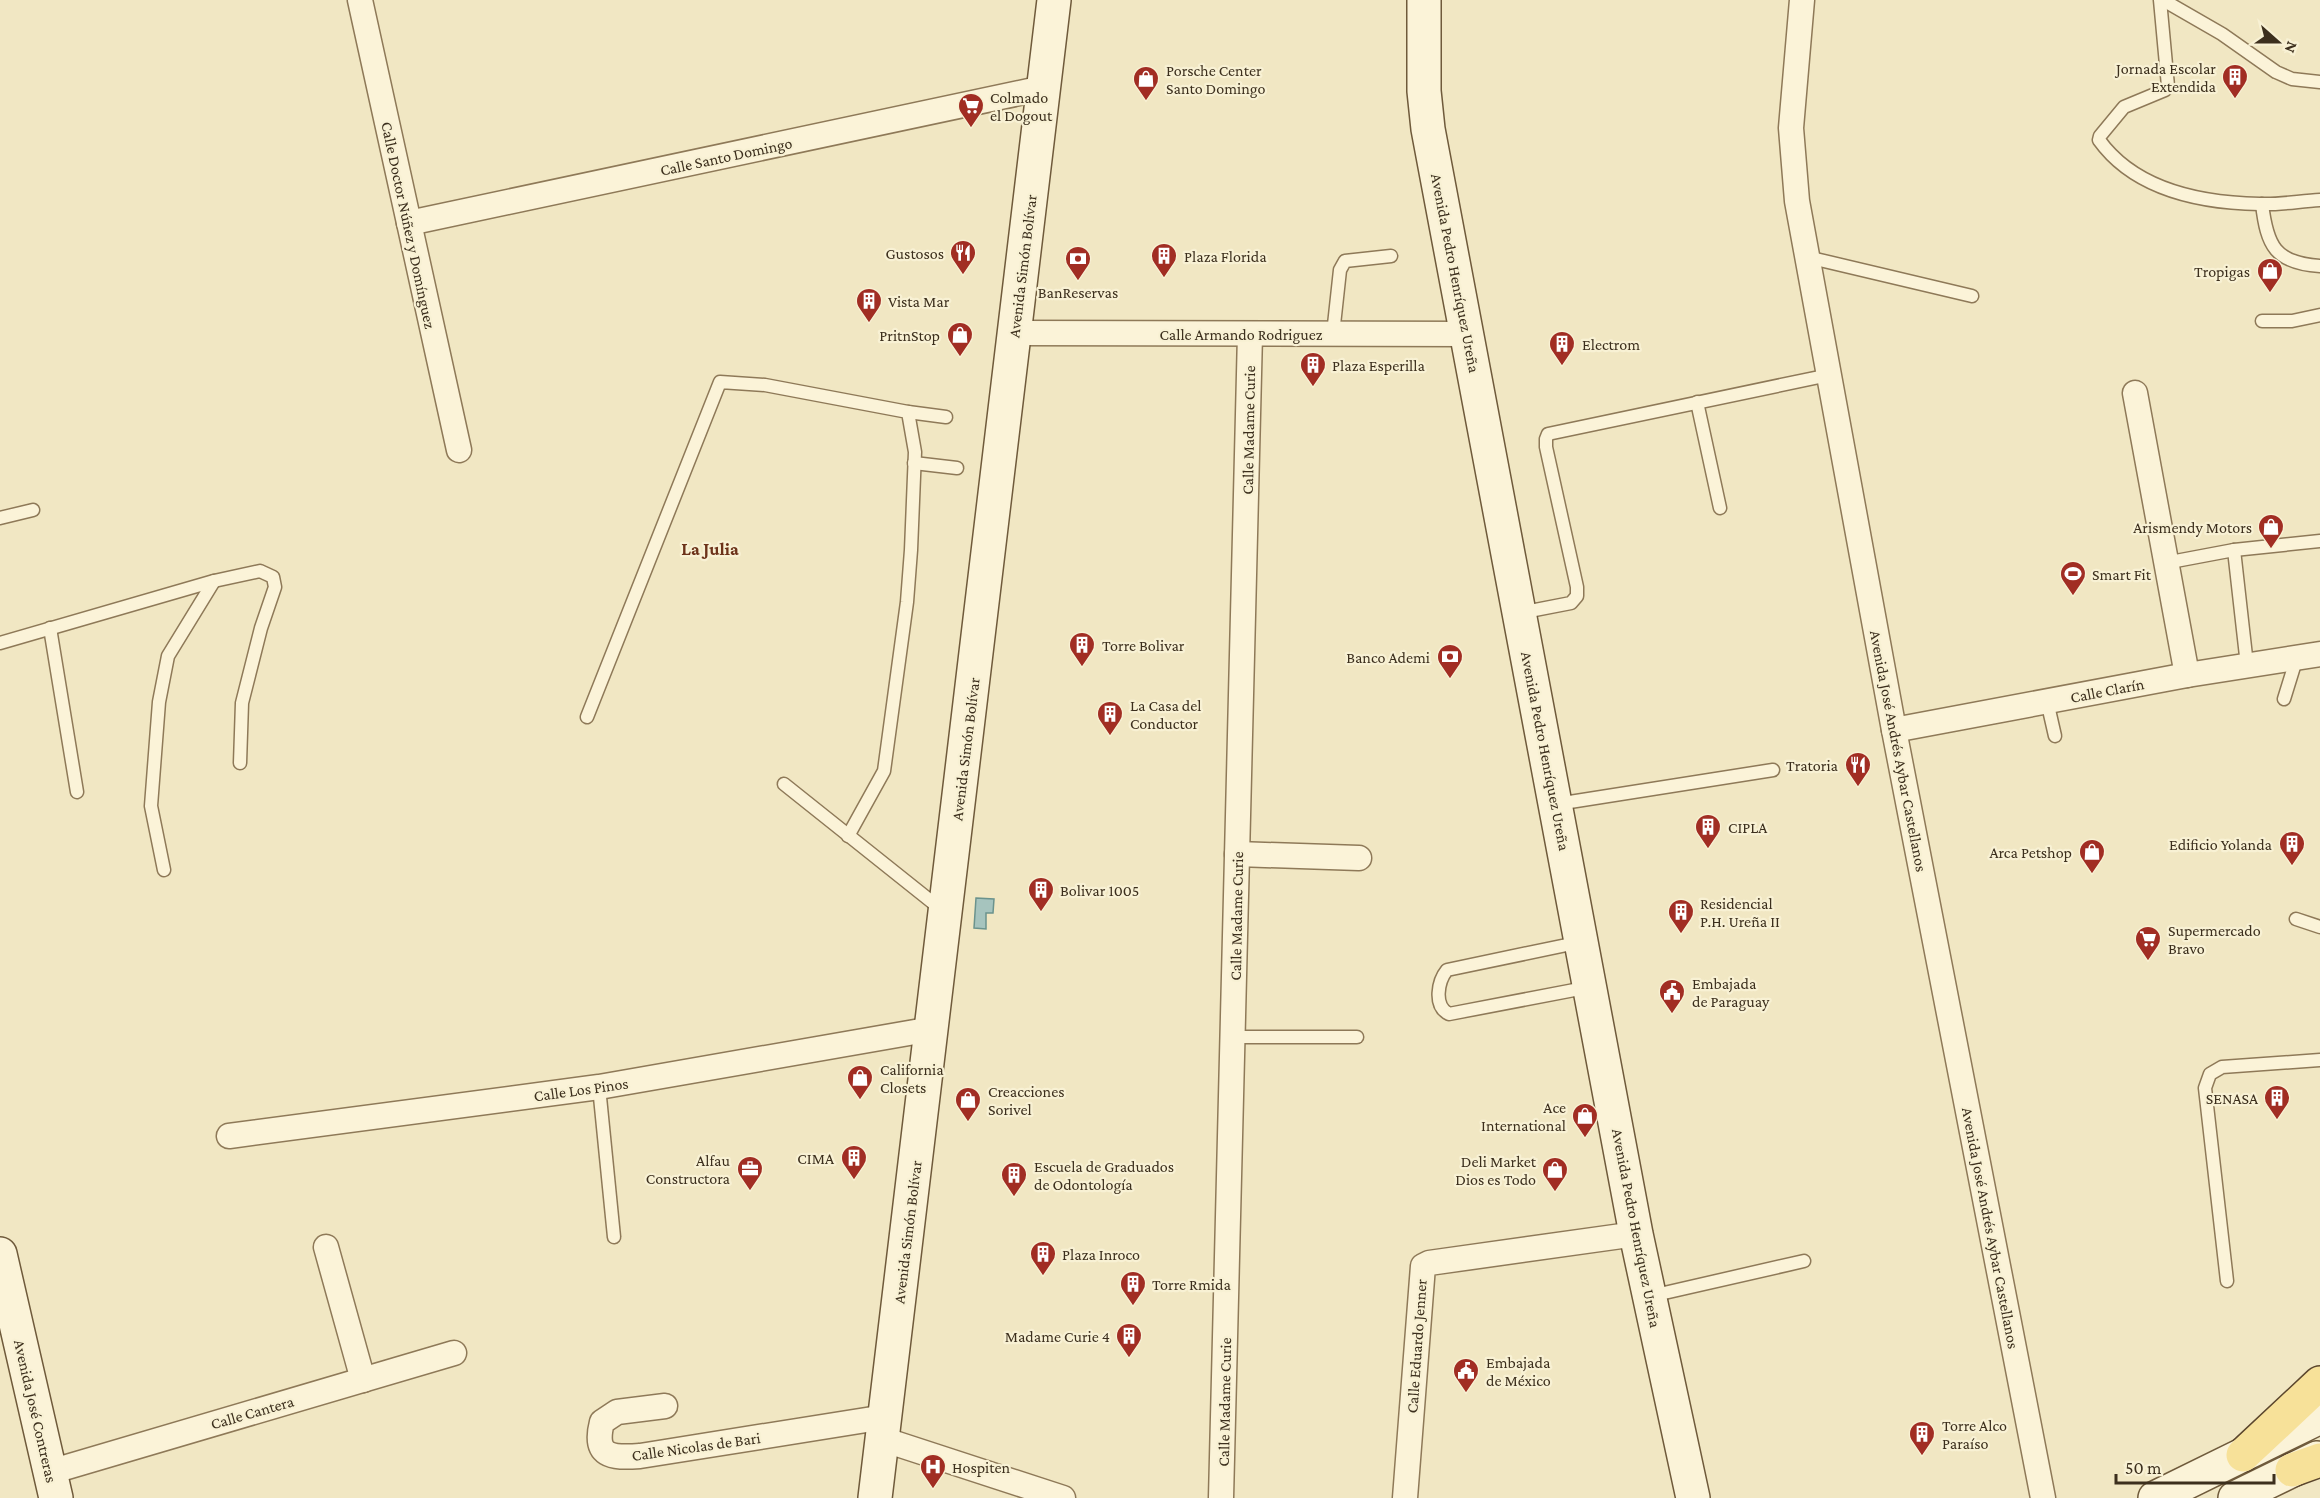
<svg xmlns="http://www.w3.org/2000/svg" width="2320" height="1498" font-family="'Crimson Pro',serif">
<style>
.water{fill:#a6c4be;stroke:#6b938d;stroke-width:1.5}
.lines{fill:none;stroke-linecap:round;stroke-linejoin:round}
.service-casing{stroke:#8e7958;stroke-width:15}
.minor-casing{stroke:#8e7958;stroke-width:27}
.secondary-casing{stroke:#6f5a3b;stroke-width:36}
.primary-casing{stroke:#5b462d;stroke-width:36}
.service{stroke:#fbf3d8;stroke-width:12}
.minor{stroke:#fbf3d8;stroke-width:24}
.secondary{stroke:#fbf3d8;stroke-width:33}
.primary{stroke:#f7e199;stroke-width:33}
.labels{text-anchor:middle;stroke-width:4.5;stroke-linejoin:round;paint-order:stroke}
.poi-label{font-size:16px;fill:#3c2f1d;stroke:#f8f1d4;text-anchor:start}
.street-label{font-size:16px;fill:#3c2f1d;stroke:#f8f1d4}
.neighbourhood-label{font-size:18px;font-weight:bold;fill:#6c3219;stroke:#f8f1d4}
</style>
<rect width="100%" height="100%" fill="#f1e7c3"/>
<path class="water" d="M976,898l18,1 -1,14h-7v16l-12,-1z"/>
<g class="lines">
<defs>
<g id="service">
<path d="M2160,0l8,86 -3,4 -41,17 -24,29 -1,4c36,50 103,63 161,64 20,1 40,-3 60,-4"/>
<path d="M2163,0l59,34 54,38 16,7 28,3"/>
<path d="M2262,204c5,42 13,59 58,62"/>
<path d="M1807,257l165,39"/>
<path d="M2262,321h30l28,-6"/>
<path d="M1333,334l7,-64 5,-9 46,-5"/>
<path d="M1697,402l23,106"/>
<path d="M908,412l38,5"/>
<path d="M914,463l43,5"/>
<path d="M0,518l33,-8"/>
<path d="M2234,550l13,115"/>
<path d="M2165,563l69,-13 86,-9"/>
<path d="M1520,613l51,-10 6,-7v-9l-31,-140v-8l2,-5 281,-59"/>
<path d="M50,628l27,164"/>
<path d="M0,643l214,-62 46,-10 13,6 2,10 -14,41 -19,75 -2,60"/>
<path d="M2284,699l13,-42"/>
<path d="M2047,701l8,35"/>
<path d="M587,717l133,-335 45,3 143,27 7,40 -4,98 -4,52 -23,169 -36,65"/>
<path d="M784,784l158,126"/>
<path d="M1557,804l216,-34"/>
<path d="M164,870l-13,-64 8,-104 9,-46 46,-75"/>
<path d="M2296,919l24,8"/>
<path d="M1581,942l-134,28c-9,11 -14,36 2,44l141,-27"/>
<path d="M1233,1037h124"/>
<path d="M599,1087l15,150"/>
<path d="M2227,1281l-22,-193 5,-14 12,-7 98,-7"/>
<path d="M1651,1296l153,-35"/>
</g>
<g id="minor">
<path d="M360,0l99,450"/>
<path d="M1802,0l-11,128 6,73 97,529 149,768"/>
<path d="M409,223l634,-135"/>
<path d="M1014,333l454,1"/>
<path d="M2135,393l52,282"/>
<path d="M1894,730l293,-55 133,-21"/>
<path d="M1237,854l122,4"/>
<path d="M229,1136l370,-49 333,-58"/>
<path d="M326,1247l37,133"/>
<path d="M665,1406l-48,6 -15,10c-9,35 9,36 38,34l245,-39"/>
<path d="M882,1439l181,59"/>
<path d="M50,1472l404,-119"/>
<path d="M1221,1498l29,-1164"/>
<path d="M1405,1498l18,-232 6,-3 207,-29"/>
</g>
<g id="secondary">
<path d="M1424,0v91l4,38 208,1105 57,264"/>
<path d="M0,1254l56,244"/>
<path d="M875,1498l179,-1498"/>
<path d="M2155,1498l165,-81"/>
<path d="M2235,1498l82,-40"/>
</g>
<g id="primary">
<path d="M2243,1455l77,-72"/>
<path d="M2292,1470l28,-10"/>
</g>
</defs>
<use href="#service" class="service-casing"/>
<use href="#minor" class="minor-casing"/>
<use href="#secondary" class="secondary-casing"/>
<use href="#primary" class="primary-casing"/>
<use href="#service" class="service"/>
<use href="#minor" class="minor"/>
<use href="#secondary" class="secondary"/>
<use href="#primary" class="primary"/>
</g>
<defs>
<symbol id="building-pin" viewBox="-11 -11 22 30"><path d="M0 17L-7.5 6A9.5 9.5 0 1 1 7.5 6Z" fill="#a12d23" stroke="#f8f1d4"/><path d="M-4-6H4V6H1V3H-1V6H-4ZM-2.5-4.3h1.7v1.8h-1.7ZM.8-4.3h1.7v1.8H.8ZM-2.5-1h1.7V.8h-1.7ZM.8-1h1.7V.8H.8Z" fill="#fff"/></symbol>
<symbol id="shop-pin" viewBox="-11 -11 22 30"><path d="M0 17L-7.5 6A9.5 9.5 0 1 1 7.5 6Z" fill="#a12d23" stroke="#f8f1d4"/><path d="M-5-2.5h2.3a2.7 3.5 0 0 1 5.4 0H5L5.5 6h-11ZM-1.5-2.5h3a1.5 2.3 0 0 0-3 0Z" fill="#fff"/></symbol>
<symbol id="supermarket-pin" viewBox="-11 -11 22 30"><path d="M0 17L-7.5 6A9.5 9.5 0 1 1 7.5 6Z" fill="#a12d23" stroke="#f8f1d4"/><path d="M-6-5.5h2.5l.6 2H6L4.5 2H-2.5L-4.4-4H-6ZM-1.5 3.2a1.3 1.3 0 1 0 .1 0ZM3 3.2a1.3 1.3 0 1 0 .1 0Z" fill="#fff"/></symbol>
<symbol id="restaurant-pin" viewBox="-11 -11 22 30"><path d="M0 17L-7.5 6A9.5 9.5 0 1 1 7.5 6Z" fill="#a12d23" stroke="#f8f1d4"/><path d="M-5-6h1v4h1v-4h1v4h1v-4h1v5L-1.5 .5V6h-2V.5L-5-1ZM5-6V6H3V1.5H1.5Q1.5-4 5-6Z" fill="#fff"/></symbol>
<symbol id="bank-pin" viewBox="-11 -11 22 30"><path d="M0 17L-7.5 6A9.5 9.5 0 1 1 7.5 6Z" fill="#a12d23" stroke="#f8f1d4"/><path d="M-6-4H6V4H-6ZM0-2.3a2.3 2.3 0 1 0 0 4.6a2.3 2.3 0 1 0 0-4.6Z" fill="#fff"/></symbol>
<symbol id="stadium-pin" viewBox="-11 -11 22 30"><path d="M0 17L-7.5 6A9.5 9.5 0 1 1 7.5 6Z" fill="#a12d23" stroke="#f8f1d4"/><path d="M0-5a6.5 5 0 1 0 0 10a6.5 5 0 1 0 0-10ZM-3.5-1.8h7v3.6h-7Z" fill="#fff"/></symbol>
<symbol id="civic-pin" viewBox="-11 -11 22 30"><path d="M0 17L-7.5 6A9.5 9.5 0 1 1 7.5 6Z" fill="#a12d23" stroke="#f8f1d4"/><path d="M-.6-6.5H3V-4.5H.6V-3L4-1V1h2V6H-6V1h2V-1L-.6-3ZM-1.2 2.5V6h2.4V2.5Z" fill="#fff"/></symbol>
<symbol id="office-pin" viewBox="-11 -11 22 30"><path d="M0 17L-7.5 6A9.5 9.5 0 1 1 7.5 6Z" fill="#a12d23" stroke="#f8f1d4"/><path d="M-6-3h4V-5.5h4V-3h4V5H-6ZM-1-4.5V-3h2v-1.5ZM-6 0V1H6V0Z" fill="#fff"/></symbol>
<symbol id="hospital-pin" viewBox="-11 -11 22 30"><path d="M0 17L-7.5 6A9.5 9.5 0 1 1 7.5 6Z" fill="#a12d23" stroke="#f8f1d4"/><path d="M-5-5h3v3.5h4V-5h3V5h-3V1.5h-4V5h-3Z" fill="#fff"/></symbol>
</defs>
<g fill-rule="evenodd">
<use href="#building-pin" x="2220" y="62" width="30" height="40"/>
<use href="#shop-pin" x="1131" y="64" width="30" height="40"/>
<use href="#supermarket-pin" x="956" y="91" width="30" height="40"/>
<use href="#restaurant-pin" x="948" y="238" width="30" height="40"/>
<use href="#building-pin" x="1149" y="241" width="30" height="40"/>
<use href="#bank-pin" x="1063" y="244" width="30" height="40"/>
<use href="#shop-pin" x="2255" y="256" width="30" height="40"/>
<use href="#building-pin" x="854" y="286" width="30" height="40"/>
<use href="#shop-pin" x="945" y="320" width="30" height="40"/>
<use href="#building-pin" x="1547" y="329" width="30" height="40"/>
<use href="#building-pin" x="1298" y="350" width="30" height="40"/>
<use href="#shop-pin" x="2256" y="512" width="30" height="40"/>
<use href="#stadium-pin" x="2058" y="559" width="30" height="40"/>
<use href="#building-pin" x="1067" y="630" width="30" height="40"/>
<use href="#bank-pin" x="1435" y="642" width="30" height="40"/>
<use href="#building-pin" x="1095" y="699" width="30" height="40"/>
<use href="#restaurant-pin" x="1843" y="750" width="30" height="40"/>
<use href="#building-pin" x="1693" y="812" width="30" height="40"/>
<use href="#building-pin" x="2277" y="829" width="30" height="40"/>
<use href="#shop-pin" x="2077" y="837" width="30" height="40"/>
<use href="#building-pin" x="1026" y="875" width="30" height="40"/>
<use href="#building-pin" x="1666" y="897" width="30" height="40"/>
<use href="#supermarket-pin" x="2133" y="924" width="30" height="40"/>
<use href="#civic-pin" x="1657" y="977" width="30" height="40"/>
<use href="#shop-pin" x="845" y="1063" width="30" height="40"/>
<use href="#building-pin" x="2262" y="1083" width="30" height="40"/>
<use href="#shop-pin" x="953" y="1085" width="30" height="40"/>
<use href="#shop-pin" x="1570" y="1101" width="30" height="40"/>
<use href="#building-pin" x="839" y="1143" width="30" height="40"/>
<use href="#office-pin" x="735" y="1154" width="30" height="40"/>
<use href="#shop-pin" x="1540" y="1155" width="30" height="40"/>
<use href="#building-pin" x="999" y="1160" width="30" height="40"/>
<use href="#building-pin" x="1028" y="1239" width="30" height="40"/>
<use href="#building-pin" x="1118" y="1269" width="30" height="40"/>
<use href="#building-pin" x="1114" y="1321" width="30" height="40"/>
<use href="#civic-pin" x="1451" y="1356" width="30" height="40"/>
<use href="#building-pin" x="1907" y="1419" width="30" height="40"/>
<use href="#hospital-pin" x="918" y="1452" width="30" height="40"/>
</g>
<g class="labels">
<g class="poi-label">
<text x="2216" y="74" text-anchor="end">Jornada Escolar<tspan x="2216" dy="18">Extendida</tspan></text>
<text x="1166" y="76">Porsche Center<tspan x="1166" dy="18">Santo Domingo</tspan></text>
<text x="990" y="103">Colmado<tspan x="990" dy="18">el Dogout</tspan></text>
<text x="944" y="259" text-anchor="end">Gustosos</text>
<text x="1184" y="262">Plaza Florida</text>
<text x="2250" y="277" text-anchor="end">Tropigas</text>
<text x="1078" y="298" text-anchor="middle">BanReservas</text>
<text x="888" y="307">Vista Mar</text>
<text x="940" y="341" text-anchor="end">PritnStop</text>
<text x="1582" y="350">Electrom</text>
<text x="1332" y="371">Plaza Esperilla</text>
<text x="2252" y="533" text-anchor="end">Arismendy Motors</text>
<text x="2092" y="580">Smart Fit</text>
<text x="1102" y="651">Torre Bolivar</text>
<text x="1430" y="663" text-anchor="end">Banco Ademi</text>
<text x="1130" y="711">La Casa del<tspan x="1130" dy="18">Conductor</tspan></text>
<text x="1838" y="771" text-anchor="end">Tratoria</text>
<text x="1728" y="833">CIPLA</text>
<text x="2272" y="850" text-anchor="end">Edificio Yolanda</text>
<text x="2072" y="858" text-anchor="end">Arca Petshop</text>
<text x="1060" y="896">Bolivar 1005</text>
<text x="1700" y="909">Residencial<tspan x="1700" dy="18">P.H. Ureña II</tspan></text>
<text x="2168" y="936">Supermercado<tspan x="2168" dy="18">Bravo</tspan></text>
<text x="1692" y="989">Embajada<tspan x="1692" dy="18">de Paraguay</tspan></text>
<text x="880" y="1075">California<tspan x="880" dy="18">Closets</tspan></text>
<text x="988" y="1097">Creacciones<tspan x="988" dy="18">Sorivel</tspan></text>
<text x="2258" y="1104" text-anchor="end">SENASA</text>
<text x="1566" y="1113" text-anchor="end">Ace<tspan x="1566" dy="18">International</tspan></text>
<text x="834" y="1164" text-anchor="end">CIMA</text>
<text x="730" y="1166" text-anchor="end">Alfau<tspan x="730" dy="18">Constructora</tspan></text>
<text x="1536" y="1167" text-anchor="end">Deli Market<tspan x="1536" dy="18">Dios es Todo</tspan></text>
<text x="1034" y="1172">Escuela de Graduados<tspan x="1034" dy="18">de Odontología</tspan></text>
<text x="1062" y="1260">Plaza Inroco</text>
<text x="1152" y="1290">Torre Rmida</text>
<text x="1110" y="1342" text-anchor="end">Madame Curie 4</text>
<text x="1486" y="1368">Embajada<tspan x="1486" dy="18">de México</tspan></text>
<text x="1942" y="1431">Torre Alco<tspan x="1942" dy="18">Paraíso</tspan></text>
<text x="952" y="1473">Hospiten</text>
</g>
<g class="street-label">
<text transform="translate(726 156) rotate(-12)" y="6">Calle Santo Domingo</text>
<text transform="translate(409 225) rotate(78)" y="6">Calle Doctor Núñez y Domínguez</text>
<text transform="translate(1022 266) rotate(-83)" y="6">Avenida Simón Bolívar</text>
<text transform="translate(1456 273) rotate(79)" y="6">Avenida Pedro Henríquez Ureña</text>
<text x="1241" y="340">Calle Armando Rodriguez</text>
<text transform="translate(1248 430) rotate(-89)" y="6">Calle Madame Curie</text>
<text transform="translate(2107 690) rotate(-11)" y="6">Calle Clarín</text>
<text transform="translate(965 749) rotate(-83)" y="6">Avenida Simón Bolívar</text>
<text transform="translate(1546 751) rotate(79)" y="6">Avenida Pedro Henríquez Ureña</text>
<text transform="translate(1899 751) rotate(79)" y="6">Avenida José Andrés Aybar Castellanos</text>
<text transform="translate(1236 916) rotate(-89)" y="6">Calle Madame Curie</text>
<text transform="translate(581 1089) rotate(-8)" y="6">Calle Los Pinos</text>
<text transform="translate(1637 1228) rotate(79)" y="6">Avenida Pedro Henríquez Ureña</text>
<text transform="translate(1991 1228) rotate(79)" y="6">Avenida José Andrés Aybar Castellanos</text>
<text transform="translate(907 1232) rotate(-83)" y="6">Avenida Simón Bolívar</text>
<text transform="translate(1416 1346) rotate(-86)" y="6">Calle Eduardo Jenner</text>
<text transform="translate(1224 1402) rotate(-89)" y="6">Calle Madame Curie</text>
<text transform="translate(36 1411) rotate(77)" y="6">Avenida José Contreras</text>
<text transform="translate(252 1412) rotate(-16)" y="6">Calle Cantera</text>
<text transform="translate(696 1446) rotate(-8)" y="6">Calle Nicolas de Bari</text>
</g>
<g class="neighbourhood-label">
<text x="710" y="555">La Julia</text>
</g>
</g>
<g transform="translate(2278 42) rotate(111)" stroke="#f8f1d4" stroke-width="4.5" paint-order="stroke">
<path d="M0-4.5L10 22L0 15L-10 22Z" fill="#3c2f1d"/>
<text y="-9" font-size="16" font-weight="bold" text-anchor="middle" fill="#3c2f1d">N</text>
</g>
<path d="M2116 1474v9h158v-9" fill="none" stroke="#3c2f1d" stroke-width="3"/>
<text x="2125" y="1474" font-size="18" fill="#3c2f1d" stroke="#f8f1d4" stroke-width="4.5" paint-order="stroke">50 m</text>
</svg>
